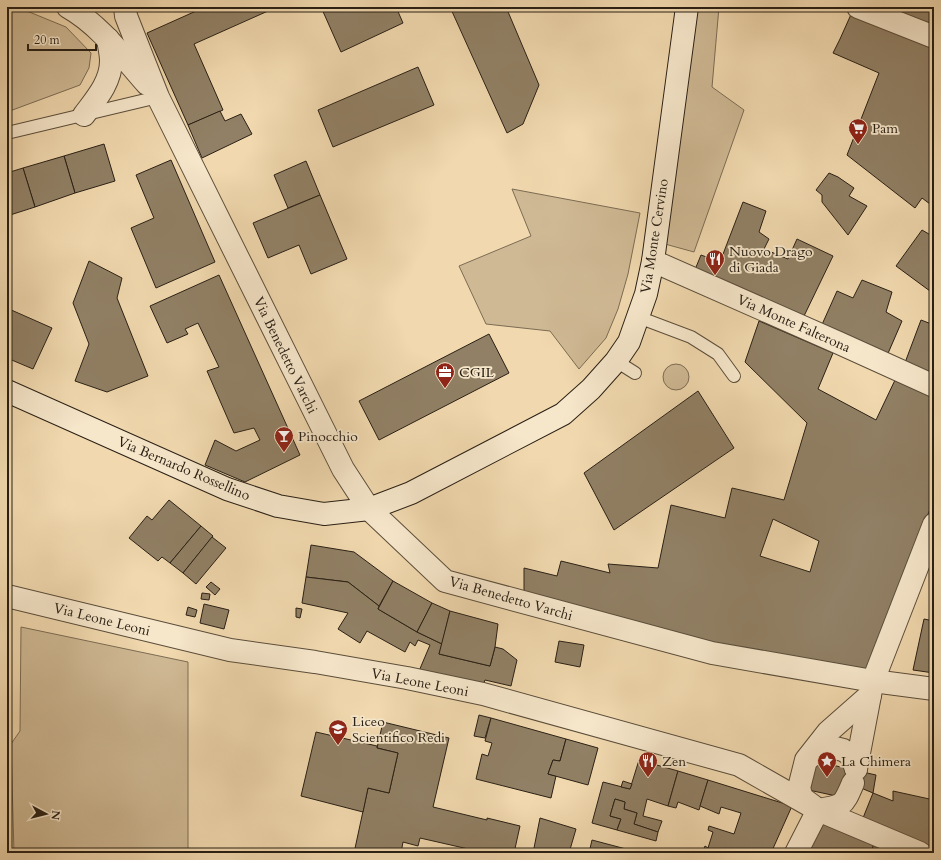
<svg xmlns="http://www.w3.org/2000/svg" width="941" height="860" font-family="Cardo,serif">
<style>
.green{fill:#cfb994;stroke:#7c6c54}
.building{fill:#918065;stroke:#292015;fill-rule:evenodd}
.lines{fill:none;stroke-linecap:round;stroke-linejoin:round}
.service-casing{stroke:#5b4e3b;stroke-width:14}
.minor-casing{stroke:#5b4e3b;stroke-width:24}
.tertiary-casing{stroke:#5b4e3b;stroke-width:24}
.secondary-casing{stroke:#292015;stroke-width:24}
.service{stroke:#f6e6ca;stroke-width:12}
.minor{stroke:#f6e6ca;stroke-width:22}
.tertiary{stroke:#f6e6ca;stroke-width:22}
.secondary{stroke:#f6e6ca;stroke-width:22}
.labels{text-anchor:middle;stroke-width:3.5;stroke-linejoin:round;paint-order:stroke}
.poi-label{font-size:14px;fill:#292015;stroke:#f6e6ca;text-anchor:start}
.street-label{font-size:14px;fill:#292015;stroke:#f6e6ca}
</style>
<rect width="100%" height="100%" fill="#f1d8ae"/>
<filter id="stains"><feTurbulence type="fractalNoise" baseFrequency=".005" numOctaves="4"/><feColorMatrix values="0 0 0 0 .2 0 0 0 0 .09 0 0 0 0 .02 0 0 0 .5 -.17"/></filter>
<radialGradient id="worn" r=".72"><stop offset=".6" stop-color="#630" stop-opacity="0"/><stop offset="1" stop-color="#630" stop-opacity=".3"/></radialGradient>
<g class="green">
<path d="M696,7h23l-7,80 32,23 -50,142 -29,-8z"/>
<path d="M7,8l15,1 44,18 25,26 -2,15 -9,17 -73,27z"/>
<path d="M512,189l128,24 -12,61 -10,35 -12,29 -27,31 -29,-38 -64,-7 -27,-58 72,-30z"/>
<circle cx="676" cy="377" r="13"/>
<path d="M21,627l167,35v191h-174l-3,-109 9,-13z"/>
</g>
<g class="building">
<path d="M205,7h61l2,4 -74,33 29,66 -35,15 -41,-92z"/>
<path d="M321,7h75l7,16 -62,29z"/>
<path d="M450,7h56l33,78 -16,39 -16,9z"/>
<path d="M888,7h46v19z"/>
<path d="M853,10l81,34v163l-12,-9 -7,10 -68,-53 32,-82 -46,-20 7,-14z"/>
<path d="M418,67l16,38 -101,42 -15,-37z"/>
<path d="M220,111l5,10 16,-7 11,20 -50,24 -14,-33z"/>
<path d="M104,144l11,37 -40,12 -11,-37z"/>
<path d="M64,156l11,37 -40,14 -12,-39z"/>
<path d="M171,160l44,102 -59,26 -25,-60 23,-10 -18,-43z"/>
<path d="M306,161l14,34 -32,13 -14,-33z"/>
<path d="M23,168l12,39 -28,9v-43z"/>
<path d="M829,173l9,4 16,11 -5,8 18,10 -19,29 -26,-33v-7l-6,-5z"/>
<path d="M320,195l27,64 -36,15 -12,-29 -31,13 -15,-35z"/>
<path d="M743,202l23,9 -7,21 10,7 -5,10 24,10 9,-20 36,17 -29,60 -110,-44 7,-17 19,7z"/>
<path d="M922,230l12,7v57l-38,-28z"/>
<path d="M89,261l33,17 -5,20 31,78 -41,16 -32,-11 14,-37 -16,-41z"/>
<path d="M219,275l81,180 -55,27 -40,-17 10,-25 21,11 24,-11 -6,-12 -20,5 -27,-62 12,-4 -21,-44 -13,6 3,5 -21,9 -17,-37z"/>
<path d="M862,280l30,12 -6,20 16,9 -16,37 -66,-29 17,-38 16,7z"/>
<path d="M9,309l43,19 -19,41 -26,-11v-45z"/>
<path d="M921,320l13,5v55l-31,-12z"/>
<path d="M759,321l74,32 -15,36 58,31 20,-42 38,17v104l-68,174 -142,-28 -200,-51v-26l33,8 4,-15 49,12 -2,-9 50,4 13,-63 54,13 7,-30 52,12 23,-77 -62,-61zM773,519l46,22 -9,31 -50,-16z"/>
<path d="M489,334l20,39 -130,67 -20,-39z"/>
<path d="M698,391l36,57 -120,82 -30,-57z"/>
<path d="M169,500l32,26 -31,37 -8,-6 -4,4 -29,-23 18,-22 5,4z"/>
<path d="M201,526l12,10 -30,37 -13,-10z"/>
<path d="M212,537l14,11 -30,36 -13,-11z"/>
<path d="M311,545l43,7 39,29 -14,25 -31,-24 -42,-5z"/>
<path d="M306,577l42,5 31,24 -1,3 39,23 25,12 -3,10 51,12 5,-19 8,2 14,11 -6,26 -26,-6 -2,5 -64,-14 11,-26 -12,-5 -3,6 -5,-4 -5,10 -38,-21 -7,12 -22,-14 10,-16 -46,-10z"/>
<path d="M393,581l39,22 -15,29 -39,-23z"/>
<path d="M211,582l9,7 -5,6 -9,-8z"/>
<path d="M202,593l8,1 -1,6 -8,-1z"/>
<path d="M432,603l18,8 -8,33 -25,-12z"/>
<path d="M204,604l25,6 -5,19 -24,-6z"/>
<path d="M188,607l9,3 -2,7 -9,-2z"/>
<path d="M296,608l6,1 -2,9 -4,-1z"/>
<path d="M450,611l48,13 -3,23 -5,19 -51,-12z"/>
<path d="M924,619l10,2v52l-21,-3z"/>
<path d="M559,641l25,4 -4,22 -25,-5z"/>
<path d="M479,715l12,3 -6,20 -11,-2z"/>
<path d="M491,718l75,21 -6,22 -7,-1 -5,14 8,2 -5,22 -75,-19 6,-25 6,2 4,-13 -7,-2z"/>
<path d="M383,722l66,16 -16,69 54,13v-2l33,8 -6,27h-28l-66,-15 -2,8 -15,-4 -2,11h-47l14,-65 21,5 9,-40 -21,-5z"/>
<path d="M316,732l61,14v2l21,5 -9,40 -21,-5 -5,24 -62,-16z"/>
<path d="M566,739l32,9 -10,37 -40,-11 5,-14 7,1z"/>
<path d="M639,760l39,11 -10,35 -21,-7 -4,17 19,5 -4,11 -24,-8 3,-11 -13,-4 1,-7 -10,-3 -5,17 11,3 -4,11 -25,-7 11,-41 27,7z"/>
<path d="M810,760l66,15 -3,18 -12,-5 -20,9 -37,-8z"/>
<path d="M678,771l30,9 -9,30 -21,-8 -2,6 -8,-2z"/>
<path d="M708,780l84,26 -21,47h-49l-14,-5 5,-16 -5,-2 1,-4 25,8 7,-21 -20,-6 -2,7 -19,-8z"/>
<path d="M623,781l9,3 -2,5 -9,-2z"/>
<path d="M893,791l41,9v51l-73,-28 12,-30 20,8z"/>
<path d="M615,799l10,3 -1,7 13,4 -3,11 24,8 -2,9 -39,-11 4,-11 -11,-3z"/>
<path d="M540,818l36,11 -7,24h-36z"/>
<path d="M820,821l56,19 -6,13h-67z"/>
<path d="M592,840l34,9 -1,4h-36z"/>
<path d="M876,840l31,13h-37z"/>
<path d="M705,846l3,2 14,5h-20z"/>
</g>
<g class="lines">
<defs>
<g id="service">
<path d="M7,133l151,-36"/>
<path d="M638,317l53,20 27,17 16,22"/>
<path d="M616,361l19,12"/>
</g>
<g id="minor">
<path d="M68,7c32,18 55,50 79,77"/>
<path d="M125,7l1,9 32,81 185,372 26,40"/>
<path d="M858,7l76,30"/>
<path d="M84,115c12,-16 27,-33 27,-54 0,-7 -2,-15 -3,-22"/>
<path d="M653,261l186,82 95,43"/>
<path d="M7,596l223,54 85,12 92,16 76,16 256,71 79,45 102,43"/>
<path d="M809,758l10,-8 12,-3 12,3 8,5 5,14"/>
<path d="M856,769l15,-79"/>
<path d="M813,806l-11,-8 -3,-10 7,-28 22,-28 42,-37"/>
<path d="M796,853l22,-43c26,-4 25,-4 35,-27"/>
</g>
<g id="tertiary">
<path d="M369,509l76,72 267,72 161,28 61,8"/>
<path d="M873,681l61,-157"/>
</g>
<path id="secondary" d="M7,391l220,98 51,17 46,8 45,-5 42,-16 152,-79 28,-25 25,-28 13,-19 17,-48 7,-33 34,-254"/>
</defs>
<use href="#service" class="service-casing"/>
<use href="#minor" class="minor-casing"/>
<use href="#tertiary" class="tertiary-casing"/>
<use href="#secondary" class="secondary-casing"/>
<use href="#service" class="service"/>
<use href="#minor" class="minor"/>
<use href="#tertiary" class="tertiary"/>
<use href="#secondary" class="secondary"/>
</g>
<defs>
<symbol id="supermarket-pin" viewBox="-11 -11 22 30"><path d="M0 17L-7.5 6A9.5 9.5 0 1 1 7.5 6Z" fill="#8f2418" stroke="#f6e6ca"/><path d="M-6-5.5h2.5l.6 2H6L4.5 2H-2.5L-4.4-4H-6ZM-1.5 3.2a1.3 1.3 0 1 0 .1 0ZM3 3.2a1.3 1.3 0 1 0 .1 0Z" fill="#fff"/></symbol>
<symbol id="restaurant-pin" viewBox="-11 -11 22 30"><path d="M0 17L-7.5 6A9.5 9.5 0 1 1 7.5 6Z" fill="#8f2418" stroke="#f6e6ca"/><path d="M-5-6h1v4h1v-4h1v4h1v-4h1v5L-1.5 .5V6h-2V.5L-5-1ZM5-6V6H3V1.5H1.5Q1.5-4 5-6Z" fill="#fff"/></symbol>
<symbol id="office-pin" viewBox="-11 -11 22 30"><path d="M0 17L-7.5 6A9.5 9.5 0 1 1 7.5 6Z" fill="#8f2418" stroke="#f6e6ca"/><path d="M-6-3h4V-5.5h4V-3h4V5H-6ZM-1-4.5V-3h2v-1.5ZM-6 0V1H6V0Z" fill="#fff"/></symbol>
<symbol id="bar-pin" viewBox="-11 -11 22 30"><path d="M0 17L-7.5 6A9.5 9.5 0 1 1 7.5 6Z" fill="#8f2418" stroke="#f6e6ca"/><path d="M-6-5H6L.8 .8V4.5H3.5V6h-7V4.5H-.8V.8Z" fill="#fff"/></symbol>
<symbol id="university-pin" viewBox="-11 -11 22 30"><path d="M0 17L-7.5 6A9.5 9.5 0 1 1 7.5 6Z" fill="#8f2418" stroke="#f6e6ca"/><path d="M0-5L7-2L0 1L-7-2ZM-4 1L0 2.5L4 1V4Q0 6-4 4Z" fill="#fff"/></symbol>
<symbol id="sight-pin" viewBox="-11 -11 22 30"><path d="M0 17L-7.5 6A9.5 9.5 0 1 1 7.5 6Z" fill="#8f2418" stroke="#f6e6ca"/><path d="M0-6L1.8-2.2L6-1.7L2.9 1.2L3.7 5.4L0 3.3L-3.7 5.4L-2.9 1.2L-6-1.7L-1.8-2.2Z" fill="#fff"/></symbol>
</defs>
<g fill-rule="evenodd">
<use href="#supermarket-pin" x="847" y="117" width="22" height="30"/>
<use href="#restaurant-pin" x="704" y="248" width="22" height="30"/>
<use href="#office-pin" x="434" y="361" width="22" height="30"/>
<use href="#bar-pin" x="273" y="425" width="22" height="30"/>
<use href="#university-pin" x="327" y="718" width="22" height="30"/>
<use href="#restaurant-pin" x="637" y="750" width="22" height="30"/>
<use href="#sight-pin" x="816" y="750" width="22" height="30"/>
</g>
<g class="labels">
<g class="poi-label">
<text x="872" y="133">Pam</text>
<text x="729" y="256">Nuovo Drago<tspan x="729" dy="16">di Giada</tspan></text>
<text x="459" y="377">CGIL</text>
<text x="298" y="441">Pinocchio</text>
<text x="352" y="726">Liceo<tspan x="352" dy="16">Scientifico Redi</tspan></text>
<text x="662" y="766">Zen</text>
<text x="841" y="766">La Chimera</text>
</g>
<g class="street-label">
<text transform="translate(654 236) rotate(-81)" y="5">Via Monte Cervino</text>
<text transform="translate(794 323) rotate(24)" y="5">Via Monte Falterona</text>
<text transform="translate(286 355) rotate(64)" y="5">Via Benedetto Varchi</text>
<text transform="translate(184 468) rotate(23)" y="5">Via Bernardo Rossellino</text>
<text transform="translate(511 598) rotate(16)" y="5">Via Benedetto Varchi</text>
<text transform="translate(102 619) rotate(14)" y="5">Via Leone Leoni</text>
<text transform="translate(420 682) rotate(11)" y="5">Via Leone Leoni</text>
</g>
</g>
<rect width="941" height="860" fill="none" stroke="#f1d8ae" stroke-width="24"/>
<rect x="8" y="8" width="925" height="844" fill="none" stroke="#292015" stroke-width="2"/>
<rect x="12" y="12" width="917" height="836" fill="none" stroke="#292015"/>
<g transform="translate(46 814) rotate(97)" stroke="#f6e6ca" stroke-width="3" paint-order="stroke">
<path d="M0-3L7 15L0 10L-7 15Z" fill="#292015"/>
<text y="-6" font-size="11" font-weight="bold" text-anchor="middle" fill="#292015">N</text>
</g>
<path d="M28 44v6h68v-6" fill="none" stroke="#292015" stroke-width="2"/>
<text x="34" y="44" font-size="12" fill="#292015" stroke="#f6e6ca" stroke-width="3" paint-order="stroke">20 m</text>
<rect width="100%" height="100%" filter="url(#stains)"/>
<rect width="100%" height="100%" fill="url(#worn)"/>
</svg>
